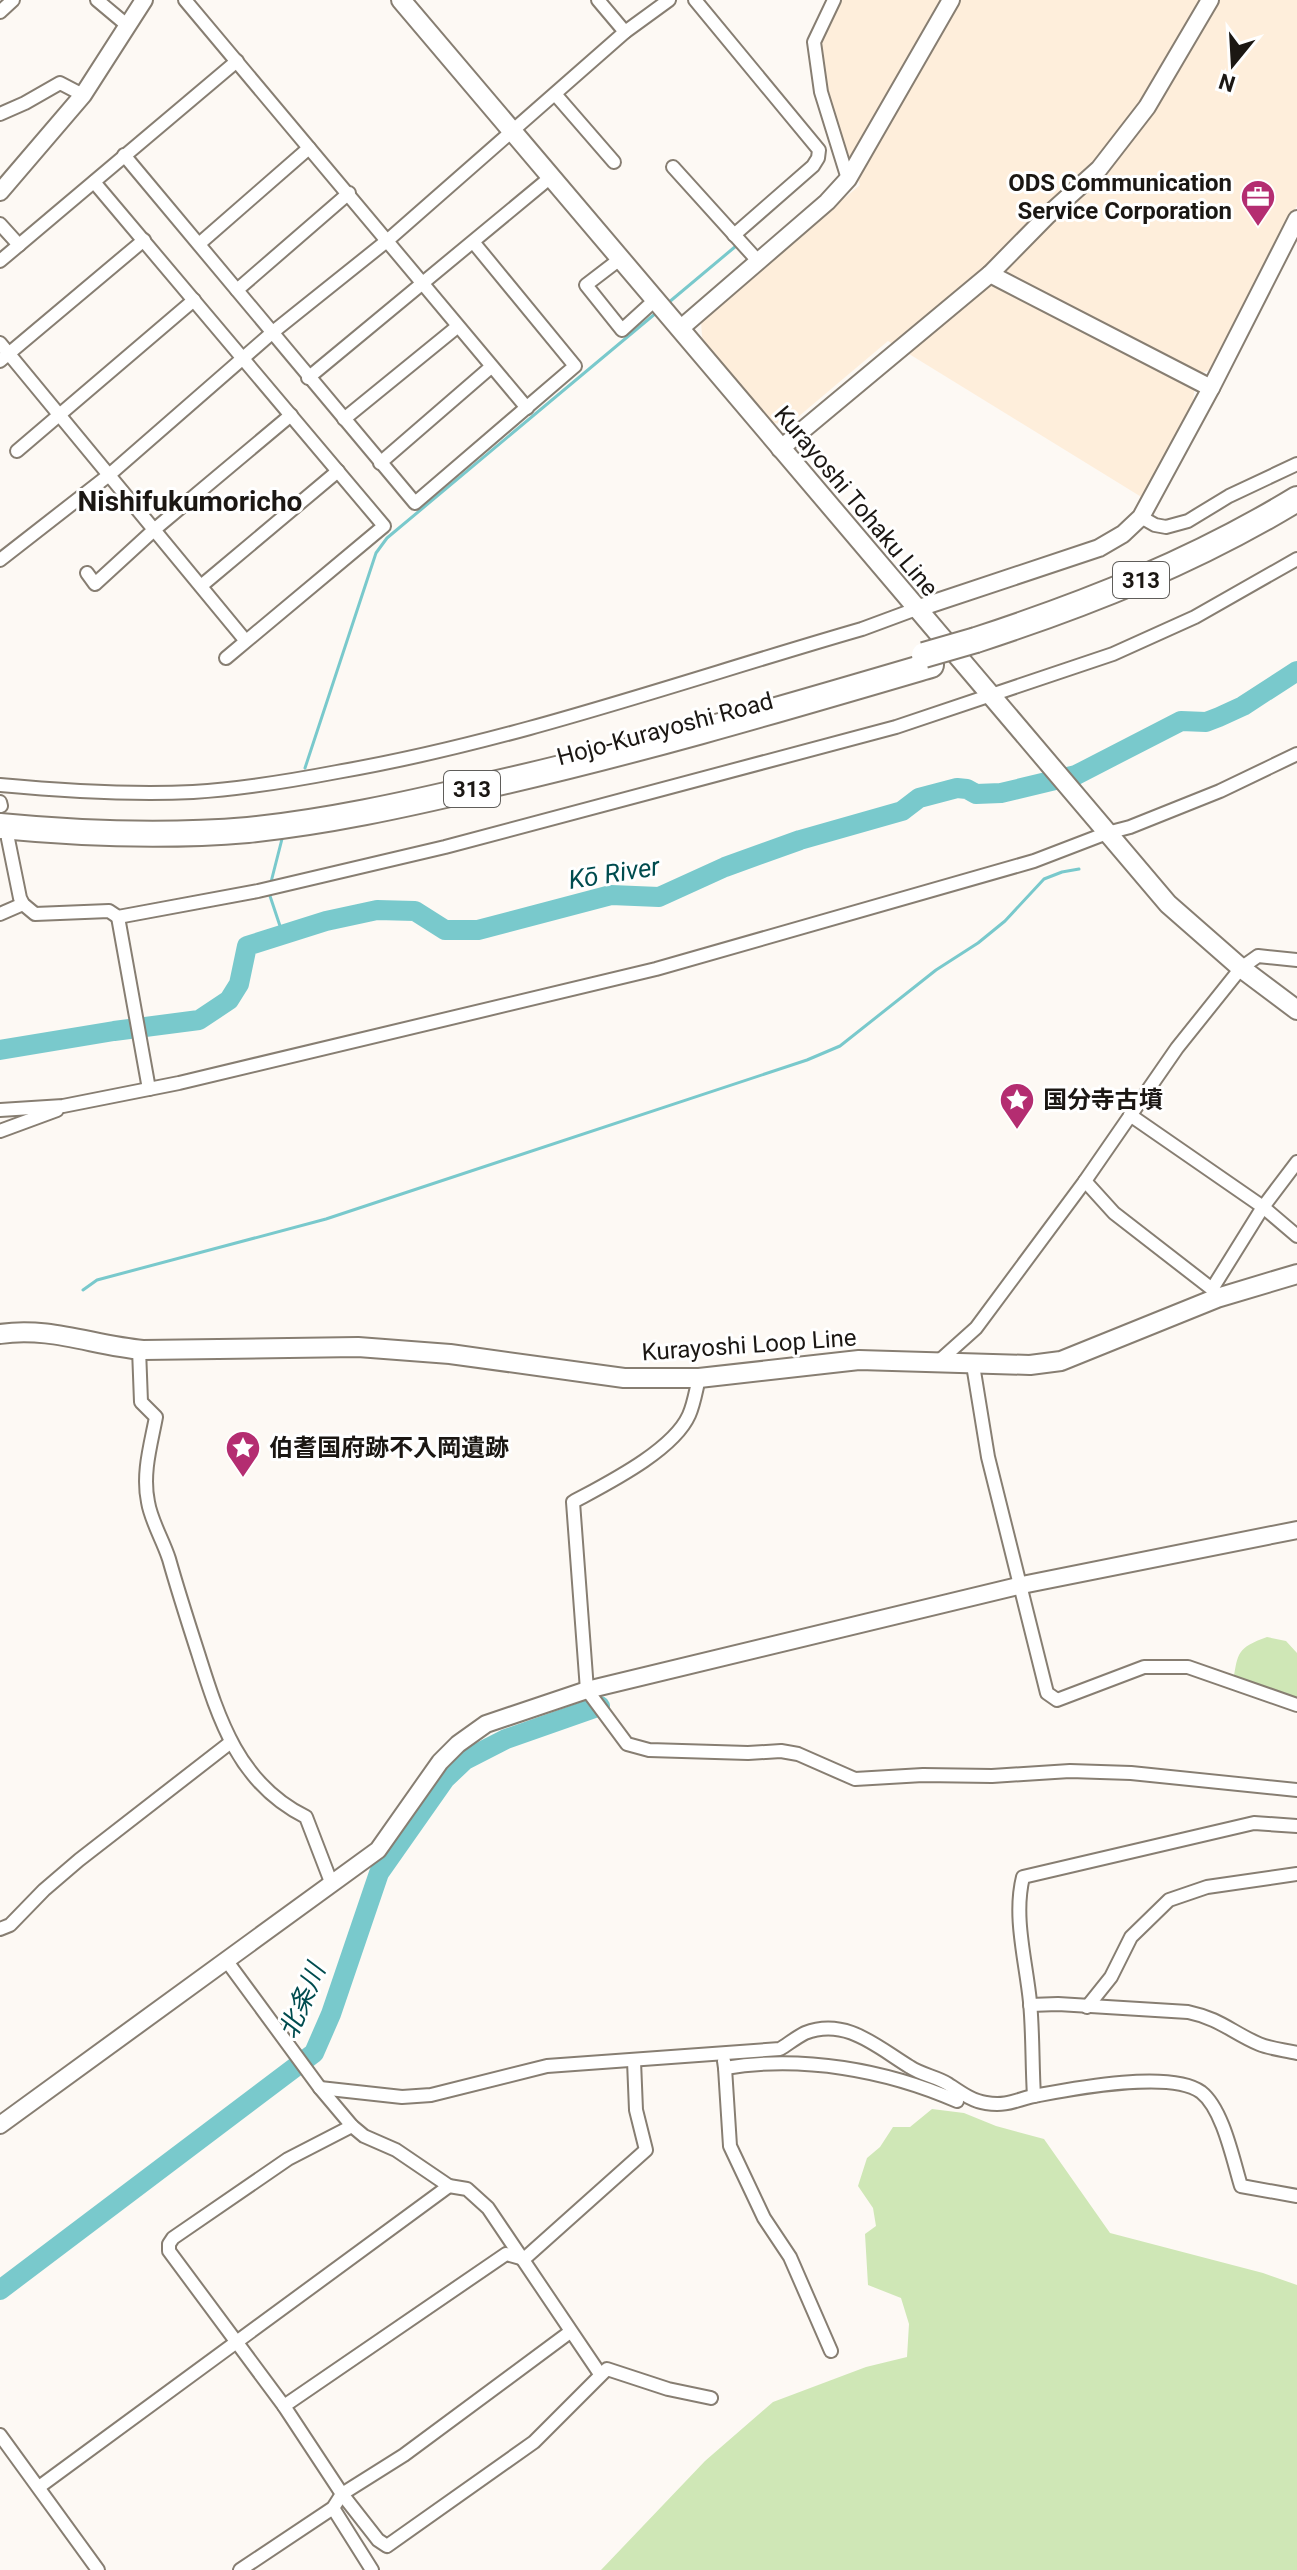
<svg xmlns="http://www.w3.org/2000/svg" width="1297" height="2570" font-family="Roboto,'Noto Sans JP',sans-serif">
<style>
.built{fill:#feeedb}
.green{fill:#cfe7b6}
.lines{fill:none;stroke-linecap:round;stroke-linejoin:round}
.stream{stroke:#79c9cc;stroke-width:3}
.river{stroke:#79c9cc;stroke-width:20}
.minor-casing{stroke:#877e72;stroke-width:16}
.tertiary-casing{stroke:#877e72;stroke-width:20}
.secondary-casing{stroke:#877e72;stroke-width:22}
.motorway-casing{stroke:#877e72;stroke-width:28}
.minor{stroke:#fff;stroke-width:12}
.tertiary{stroke:#fff;stroke-width:16}
.secondary{stroke:#fff;stroke-width:18}
.motorway{stroke:#fff;stroke-width:24}
.motorway-bridge-casing{stroke:#877e72;stroke-width:28;stroke-linecap:butt}
.motorway-bridge{stroke:#fff;stroke-width:24}
.labels{text-anchor:middle;stroke-width:6;stroke-linejoin:round;paint-order:stroke}
.shield{fill:#fff;stroke:#5f5d5a;stroke-width:2}
.shield-label{font-size:22px;font-weight:bold;fill:#1b1713}
.poi-label{font-size:24px;font-weight:bold;fill:#1b1713;stroke:#fff;text-anchor:start}
.street-label{font-size:24px;fill:#1b1713;stroke:#fff}
.water-label{font-size:26px;font-style:italic;fill:#004c4f;stroke:#fff}
.quarter-label{font-size:28px;font-weight:bold;fill:#1b1713;stroke:#fff}
</style>
<rect width="100%" height="100%" fill="#fdf9f4"/>
<path class="built" d="M837,0h460v206l-87,164 -14,5 -4,35 -49,88 -255,-157 -96,81 -22,2 -66,-77 3,-3 -5,-7 -1,-17 159,-135 -31,-82 -13,-62z"/>
<g class="green">
<path d="M1267,1637l19,4 11,12v51l-64,-22c5,-30 4,-34 34,-45z"/>
<path d="M932,2109l32,4 32,13 48,13 66,94 153,40 34,12v285h-696l104,-109 68,-59 93,-35 41,-10 2,-33 -8,-26 -33,-13 -3,-51 11,-8 -3,-18 -15,-22 9,-28 13,-11 13,-20h17z"/>
</g>
<g class="lines">
<g class="stream">
<path d="M668,303l68,-57"/>
<path d="M305,768l71,-215 11,-15 269,-225"/>
<path d="M270,886l13,-51"/>
<path d="M269,893l14,42"/>
<path d="M83,1290l14,-10 229,-61 481,-159 33,-14 96,-76 42,-27 27,-22 39,-42 18,-7 17,-3"/>
</g>
<g class="river">
<path d="M0,1050l114,-19 85,-11 30,-20 10,-16 8,-38 79,-25 51,-11 38,1 30,19h33l133,-35 48,2 66,-30 75,-27 102,-29 17,-13 38,-10 10,1 9,5 25,-1 75,-18 105,-54 25,1 13,-5 24,-11 54,-35"/>
<path d="M0,2290l314,-237 17,-39 48,-141 66,-94 20,-19 41,-21 94,-33"/>
</g>
<defs>
<g id="minor">
<path d="M97,0l31,26"/>
<path d="M185,0l342,408"/>
<path d="M598,0l27,32"/>
<path d="M695,0l124,150 -1,8 -5,8 -79,69"/>
<path d="M834,0l-20,42 7,50 27,87"/>
<path d="M0,12l13,-12"/>
<path d="M555,94l59,68"/>
<path d="M0,114l25,-11 35,-20 23,12"/>
<path d="M124,155l291,348 160,-137 -101,-123"/>
<path d="M673,167l85,94"/>
<path d="M94,182l290,344 -158,132"/>
<path d="M0,224l19,21"/>
<path d="M199,244l110,-96"/>
<path d="M620,259l-34,26 36,45 33,-30"/>
<path d="M0,261l237,-200"/>
<path d="M237,290l112,-97"/>
<path d="M0,343l245,297"/>
<path d="M0,361l144,-121"/>
<path d="M308,378l244,-202"/>
<path d="M344,419l113,-92"/>
<path d="M17,451l177,-151"/>
<path d="M380,463l111,-96"/>
<path d="M1141,517l14,8 11,2 22,-6 41,-25 68,-32"/>
<path d="M0,560l109,-85 164,-143 115,-92 237,-208 44,-32"/>
<path d="M87,573l8,11 60,-55 136,-114"/>
<path d="M201,586l137,-115"/>
<path d="M0,785c64,6 129,10 193,7 48,-3 97,-11 144,-20 179,-31 351,-93 525,-143l54,-20"/>
<path d="M0,802l1,4"/>
<path d="M8,839l12,59 3,6 12,10 74,-3 9,6 140,-26 187,-44 451,-120 217,-73 82,-37 102,-58"/>
<path d="M0,914l23,-10"/>
<path d="M118,917l31,172"/>
<path d="M0,1110l63,-4 116,-23 477,-114 378,-108 73,-28 23,-6 90,-36 77,-37"/>
<path d="M1130,1115l133,92 34,29"/>
<path d="M0,1131l57,-21"/>
<path d="M1085,1181l29,32 98,76 5,9"/>
<path d="M1212,1289l51,-82 34,-45"/>
<path d="M139,1349l2,53 15,15c-5,27 -14,56 -8,85 3,19 15,38 21,57 9,32 19,63 29,94 21,67 41,131 108,164l25,65"/>
<path d="M938,1362l38,-34 109,-147 92,-133 64,-80 17,-12 39,4"/>
<path d="M973,1365l15,92 59,236 10,7 87,-33h44l109,38"/>
<path d="M699,1378c-3,12 -5,26 -10,37 -16,36 -83,69 -116,87l14,188 40,54 22,6 99,3 33,-2 17,3 57,25 68,-4 69,1 78,-5 61,2 166,17"/>
<path d="M0,1929l10,-4 34,-35 35,-30 152,-118"/>
<path d="M226,1960l94,128 32,38 12,10 32,14 53,36 18,3 21,19 112,166"/>
<path d="M1030,2005l28,-1 130,8c33,7 43,20 71,32 12,5 26,6 38,9"/>
<path d="M1087,2007l24,-30 20,-40 38,-37 38,-13 90,-13"/>
<path d="M724,2061l1,7c77,-13 161,2 232,33"/>
<path d="M725,2068l5,78 34,72 26,39 41,94"/>
<path d="M320,2088l82,9 29,-2 116,-29 233,-17c8,-5 17,-12 25,-16 41,-16 72,14 105,34 12,8 27,10 38,17 12,8 24,17 38,19 23,4 33,-5 53,-8 37,-7 132,-25 162,-3 22,17 32,68 40,94l56,10"/>
<path d="M1034,2096c-2,-32 -1,-63 -4,-94 -4,-41 -17,-85 -7,-125l231,-54 43,3"/>
<path d="M352,2126l-64,33 -115,79 -4,6v7l115,155 58,88 36,46 9,6 147,-104 73,-73 61,20 43,9"/>
<path d="M524,2259l122,-109 -10,-40 -2,-49"/>
<path d="M284,2406l222,-152 18,5"/>
<path d="M0,2435l98,135"/>
<path d="M39,2487l410,-301"/>
<path d="M333,2508l39,62"/>
<path d="M240,2570l93,-62 9,-14 62,-39 166,-123"/>
</g>
<g id="tertiary">
<path d="M0,192l83,-97 61,-95"/>
<path d="M990,274l221,114"/>
<path d="M681,328l146,-126 21,-23 103,-179"/>
<path d="M780,449l210,-175 58,-59 51,-46 48,-62 63,-107"/>
<path d="M916,609l183,-61 24,-14 18,-17 70,-129 86,-169"/>
<path d="M0,2125l378,-275 62,-88 18,-18 28,-20 101,-34 435,-105 275,-55"/>
</g>
<g id="secondary">
<path d="M401,0l767,904 73,64 56,42"/>
<path d="M0,1334c49,-8 95,12 143,16l215,-3 92,7 174,24h75l160,-18 171,5 31,-4 156,-63 80,-24"/>
</g>
<g id="motorway">
<path d="M976,640c113,-37 219,-79 321,-141"/>
<path d="M0,826c83,8 165,11 248,4 78,-8 156,-25 232,-43 152,-34 301,-78 451,-122"/>
</g>
</defs>
<use href="#minor" class="minor-casing"/>
<use href="#tertiary" class="tertiary-casing"/>
<use href="#secondary" class="secondary-casing"/>
<use href="#motorway" class="motorway-casing"/>
<use href="#minor" class="minor"/>
<use href="#tertiary" class="tertiary"/>
<use href="#secondary" class="secondary"/>
<use href="#motorway" class="motorway"/>
<defs>
<path id="motorway-bridge" d="M924,655l52,-15"/>
</defs>
<use href="#motorway-bridge" class="motorway-bridge-casing"/>
<use href="#motorway-bridge" class="motorway-bridge"/>
</g>
<defs>
<symbol id="office-pin" viewBox="-11 -11 22 30"><path d="M0 17L-7.5 6A9.5 9.5 0 1 1 7.5 6Z" fill="#b42d71" stroke="#fff"/><path d="M-6-3h4V-5.5h4V-3h4V5H-6ZM-1-4.5V-3h2v-1.5ZM-6 0V1H6V0Z" fill="#fff"/></symbol>
<symbol id="sight-pin" viewBox="-11 -11 22 30"><path d="M0 17L-7.5 6A9.5 9.5 0 1 1 7.5 6Z" fill="#b42d71" stroke="#fff"/><path d="M0-6L1.8-2.2L6-1.7L2.9 1.2L3.7 5.4L0 3.3L-3.7 5.4L-2.9 1.2L-6-1.7L-1.8-2.2Z" fill="#fff"/></symbol>
</defs>
<g fill-rule="evenodd">
<use href="#office-pin" x="1238" y="177" width="40" height="54"/>
<use href="#sight-pin" x="997" y="1080" width="40" height="54"/>
<use href="#sight-pin" x="223" y="1428" width="40" height="54"/>
</g>
<g class="labels">
<g class="shield">
<rect x="1113" y="562" width="56" height="36" rx="6"/>
<rect x="444" y="771" width="56" height="36" rx="6"/>
</g>
<g class="shield-label">
<text x="1141" y="588">313</text>
<text x="472" y="797">313</text>
</g>
<g class="poi-label">
<text x="1232" y="191" text-anchor="end">ODS Communication<tspan x="1232" dy="28">Service Corporation</tspan></text>
<text x="1043" y="1108">国分寺古墳</text>
<text x="269" y="1456">伯耆国府跡不入岡遺跡</text>
</g>
<g class="street-label">
<text transform="translate(856 501) rotate(50)" y="8">Kurayoshi Tohaku Line</text>
<text transform="translate(665 729) rotate(-15)" y="8">Hojo-Kurayoshi Road</text>
<text transform="translate(749 1345) rotate(-4)" y="8">Kurayoshi Loop Line</text>
</g>
<g class="water-label">
<text transform="translate(614 873) rotate(-9)" y="9">Kō River</text>
<text transform="translate(302 2001) rotate(-67)" y="9">北条川</text>
</g>
<g class="quarter-label">
<text x="190" y="511">Nishifukumoricho</text>
</g>
</g>
<g transform="translate(1233 64) rotate(198)" stroke="#ffffff" stroke-width="6" paint-order="stroke">
<path d="M0-6L14 30L0 20L-14 30Z" fill="#1b1713"/>
<text y="-12" font-size="22" font-weight="bold" text-anchor="middle" fill="#1b1713">N</text>
</g>
</svg>
